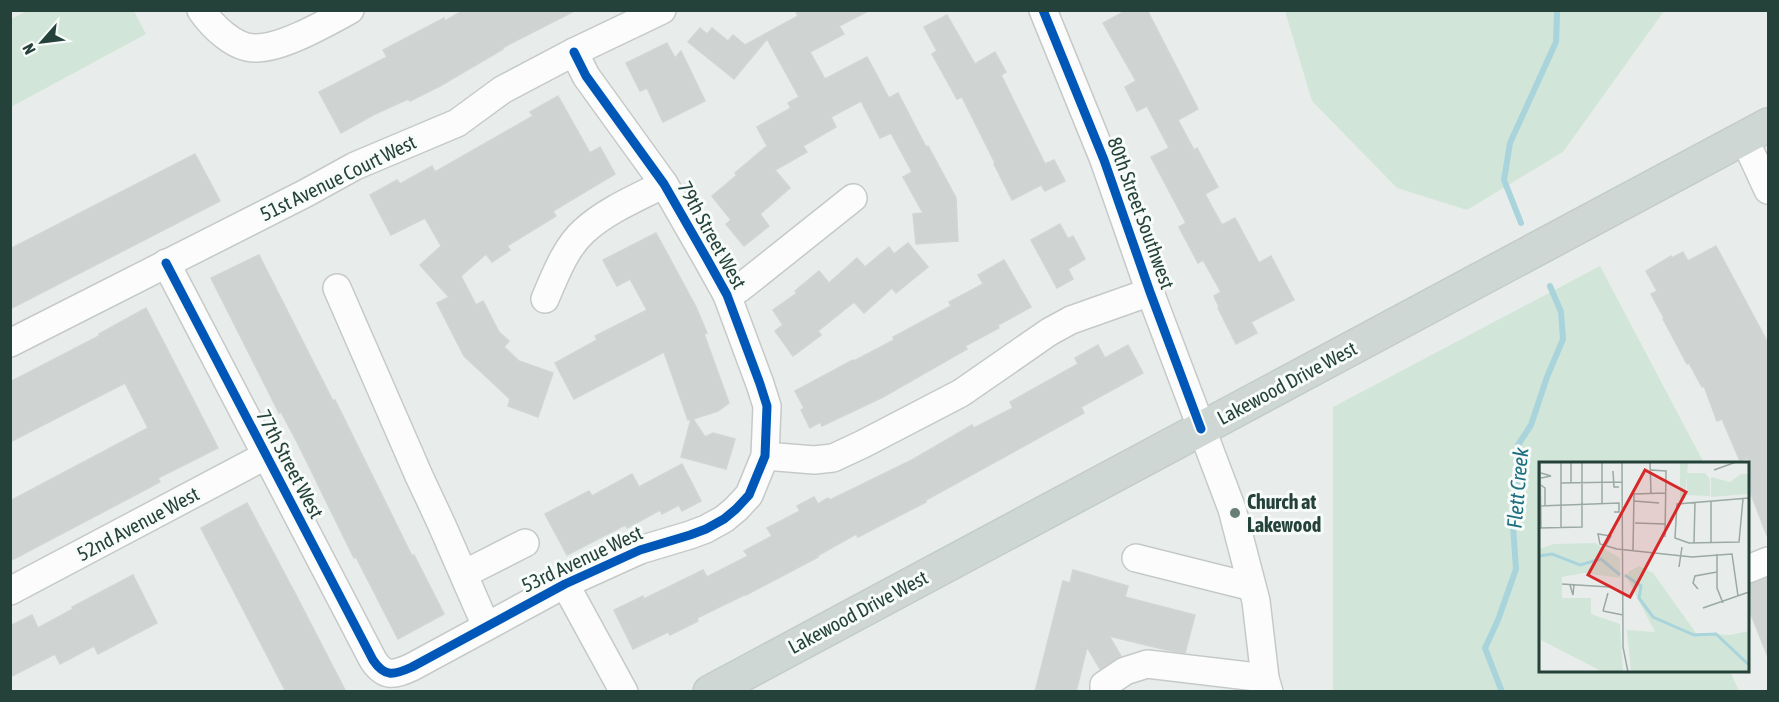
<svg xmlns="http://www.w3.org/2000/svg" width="1779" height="702" font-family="'Asap Condensed',sans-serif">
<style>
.green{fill:#d1e6d8}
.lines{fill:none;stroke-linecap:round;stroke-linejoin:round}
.stream{stroke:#a9d4db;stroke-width:6}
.building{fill:#cfd4d2;stroke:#d1d6d4;stroke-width:1.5}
.minor-casing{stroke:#c5cac8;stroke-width:30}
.major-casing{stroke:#c3ccc9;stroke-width:36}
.minor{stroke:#fcfcfc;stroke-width:27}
.major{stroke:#cfd7d5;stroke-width:33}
.cycleway-casing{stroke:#f7fbf9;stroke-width:13}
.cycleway{stroke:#0057b8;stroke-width:9}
.poi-dot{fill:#697e78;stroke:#f7fbf9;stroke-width:2}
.labels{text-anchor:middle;stroke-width:6;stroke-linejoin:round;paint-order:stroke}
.street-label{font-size:20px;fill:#24423a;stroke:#f7fbf9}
.poi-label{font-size:20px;font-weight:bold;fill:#24423a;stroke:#f7fbf9;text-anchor:start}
.water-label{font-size:21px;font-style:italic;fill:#1c6f80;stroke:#f7fbf9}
.inset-river{fill:none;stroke:#a9d4db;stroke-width:3}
.inset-road{fill:none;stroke:#9aa9a4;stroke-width:1.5}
.view{fill:#d62828;fill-opacity:0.15;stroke:#d62828;stroke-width:3}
.inset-edge{fill:none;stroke:#24423a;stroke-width:3}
</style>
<rect width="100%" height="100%" fill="#e8edeb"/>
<g class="green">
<path d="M27,11h107l12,23 -135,73v-88z"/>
<path d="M1285,11v-1l379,1 -101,141 -96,58 -70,-22 -85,-87z"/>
<path d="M1600,266l104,197 -164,1v206l190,1 9,20h-406v-284z"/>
</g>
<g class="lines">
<g class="stream">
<path d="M1521,223l-17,-43 6,-37 46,-101 1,-29 -1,-3"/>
<path d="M1502,692l-17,-44 13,-28 18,-51 -3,-43 3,-29 4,-20 -2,-13v-19l13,-20 16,-48 16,-38 -2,-27 -11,-26"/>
</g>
</g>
<g class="building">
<path d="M464,10h112l-74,38 1,1 -63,37 -30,15 -2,-2 -35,16 -32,18 -22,-41 68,-35 -4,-7 61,-32 1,3z"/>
<path d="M795,10h75l-31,16 5,8 -34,18 15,27 42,-22 22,41 9,-5 28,54 2,-1 28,52 2,43 -42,3 -3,-30 10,-1 -20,-36 9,-5 -21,-39 -11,5 -19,-37 -30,16 5,10 -33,19 4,6 -32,18 15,18 -30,26 9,12 -25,20 -18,-22 5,-4 -19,-24 25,-21 -2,-2 32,-27 -10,-19 34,-19 -3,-5 11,-6 -32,-58 -33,40 -46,-37 12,-14 7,6 5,-6 16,13 5,-6 12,10 53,-29z"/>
<path d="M1127,10h20l51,99 -20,11 16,30 3,-2 21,39 -13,7 17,31 13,-7 24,45 12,-7 23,44 -43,22 6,11 -21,11 -18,-36 1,-1 -5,-11 7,-4 -18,-32 -5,3 -19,-36 7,-4 -35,-66 18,-9 -22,-42 -10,5 -12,-24 11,-6 -33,-58z"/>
<path d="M947,15l28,49 20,-12 11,20 -5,3 44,89 9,-4 11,21 -20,10 -4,-6 -29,15 -18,-36 1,-1 -33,-66 -5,2 -25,-45 5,-3 -13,-24z"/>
<path d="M667,43l8,15 6,-7 24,50 -42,21 -16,-34 -7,3 -14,-28z"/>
<path d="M558,96l32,57 10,-6 15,27 -62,37 3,5 -49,30 3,4 -18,12 -6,-8 -25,22 15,29 7,-4 16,31 10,9 -5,6 15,14 34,12 -15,44 -30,-11 2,-7 -46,-43 -27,-53 12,-6 -29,-32 21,-19 -16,-28 -34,17 -21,-40 27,-15 3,4 32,-18 3,6 98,-56 -3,-4z"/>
<path d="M195,154l25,47 -210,108v-60z"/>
<path d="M1060,224l8,15 5,-3 12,23 -17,10 5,10 -16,9 -26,-48z"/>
<path d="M656,233l40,74 11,26 -3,1 25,69 -11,8 -25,8 12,18 8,-4 22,6 -9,30 -45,-12 10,-38 -3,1 -24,-68 -90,47 -19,-36 42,-23 -2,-4 52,-26 -17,-31 -13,7 -14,-26z"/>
<path d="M908,243l20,24 -32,26 -4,-5 -28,25 -10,-11 -36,29 3,4 -28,21 -18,-25 8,-6 -10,-15 24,-17 -2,-2 24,-20 10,12 28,-25 8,9 24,-20 5,7z"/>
<path d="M1716,246l52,97 -1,193 -19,-50v-28l-8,3 -18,-42 -5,2 -13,-35 -2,1 -13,-24 -2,1 -24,-45 1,-1 -13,-24 6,-3 -11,-20 25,-15 1,2 11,-6 5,9z"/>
<path d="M259,255l74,146 2,-1 77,156 2,-1 30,59 -46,25 -42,-82 -2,1 -56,-114 -17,-32 -2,1 -68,-135z"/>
<path d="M1004,260l27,47 -33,18 1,3 -34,18 2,3 -84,48 -61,29 -2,-4 -10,6 -9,-18 3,-2 -9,-17 58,-31 1,1 40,-21 -1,-3 58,-31 -2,-4 34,-18 -5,-9z"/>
<path d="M146,308l72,140 -60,30 2,4 -150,79v-60l138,-73 -23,-45 -115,59v-60l89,-46v-2z"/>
<path d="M1098,345l7,13 23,-13 15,28 -62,34 3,6 -158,87v2l-68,35 -2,-3 -39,22 1,1 -72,38v-1l-49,24 1,3 -28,14 -2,-3 -35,17 -19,-39 29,-14 1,3 59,-29 4,7 41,-21 -4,-5 28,-15 -5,-8 33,-17 -3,-5 17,-9 4,7 10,-6 2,2 82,-40 60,-35 2,3 39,-20 -3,-6 68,-38 -3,-6z"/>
<path d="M682,464l19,37 -19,10 -3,-6 -17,9 -2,-4 -33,18 -2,-3 -58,30 -22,-41 44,-23 3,5 40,-22 7,13z"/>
<path d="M247,503l49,92 50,97h-60l-85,-164z"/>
<path d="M1073,570l55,16 -3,11 70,18 -10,38 -18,-3 -58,-14 12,20 -21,13 -13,-22 -11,45h-41l28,-111 7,2z"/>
<path d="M133,575l24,48 -59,31 -4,-8 -34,18 -5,-10 -45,23v-51l22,-11 6,13 35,-19 -1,-2z"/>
<path d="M1768,578v79l-20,-50v-23z"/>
</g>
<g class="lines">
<defs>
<g id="minor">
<path d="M201,10c11,16 34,39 55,38 27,0 70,-25 94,-38"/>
<path d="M1043,10l61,150 46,132 82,217 24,92 9,77 4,14"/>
<path d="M1744,138l24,52"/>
<path d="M166,263l207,397c12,18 21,15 39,7l153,-83 75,-34 50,-15 16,-6 18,-10 12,-10 13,-14 16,-39 2,-50 -7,-22 -33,-89 -20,-36 -43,-75 -78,-108 -12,-24"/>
<path d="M337,288l82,188 22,47 45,103"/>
<path d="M727,295l13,-7 113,-90"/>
<path d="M545,299c10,-23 20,-51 39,-68 23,-21 53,-33 80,-47"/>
<path d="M10,343l296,-150 49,-27 102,-43 45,-33 72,-38 88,-42"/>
<path d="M765,456l49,4 19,-2 30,-14 98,-51 88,-61 22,-12 79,-28"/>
<path d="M1136,558l116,29"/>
<path d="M1748,569l20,-8"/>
<path d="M464,574l61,-31"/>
<path d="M565,584l59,108"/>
<path d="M10,591l255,-135"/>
<path d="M1104,692v-7l21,-14 22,-7 118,14"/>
</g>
<path id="major" d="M710,692l1058,-567"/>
</defs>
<use href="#minor" class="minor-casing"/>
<use href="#major" class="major-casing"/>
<use href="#minor" class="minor"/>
<use href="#major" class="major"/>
<defs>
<g id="cycleway">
<path d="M1043,10l61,150 46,132 51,137"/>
<path d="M166,263l207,397c12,18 21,15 39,7l153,-83 75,-34 50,-15 16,-6 18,-10 12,-10 13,-14 16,-39 2,-50 -7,-22 -33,-89 -20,-36 -43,-75 -78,-108 -12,-24"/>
</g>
</defs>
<use href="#cycleway" class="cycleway-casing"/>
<use href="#cycleway" class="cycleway"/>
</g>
<circle class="poi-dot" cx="1235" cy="513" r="6"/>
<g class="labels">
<g class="street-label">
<text transform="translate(338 178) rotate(-26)" y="7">51st Avenue Court West</text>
<text transform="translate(1141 213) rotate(70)" y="7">80th Street Southwest</text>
<text transform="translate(712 235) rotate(61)" y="7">79th Street West</text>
<text transform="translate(1287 383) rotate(-28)" y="7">Lakewood Drive West</text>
<text transform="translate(290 464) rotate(62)" y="7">77th Street West</text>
<text transform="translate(138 524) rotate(-28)" y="7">52nd Avenue West</text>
<text transform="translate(582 559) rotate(-25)" y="7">53rd Avenue West</text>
<text transform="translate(858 612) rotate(-28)" y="7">Lakewood Drive West</text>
</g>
<g class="poi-label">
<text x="1247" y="509">Church at<tspan x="1247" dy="23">Lakewood</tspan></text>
</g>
<g class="water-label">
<text transform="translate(1518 488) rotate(-85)" y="7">Flett Creek</text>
</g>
</g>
<g transform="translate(1539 462)">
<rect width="210" height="210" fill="#e8edeb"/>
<path d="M141,0h8l-3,37h-5zM148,11h18l5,6v17l-23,-1zM202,12h8l-1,20 -37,3v-20l19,5zM56,81l25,15v20l-37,-5 -21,4v21h29v16l29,10 3,48h-20l-62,-32 -2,-91 15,-5zM100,104l14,7 43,60 34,2 19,-4v41h-118l-4,-42 28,2 -27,-52v-8z" fill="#d1e6d8"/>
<path class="inset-river" d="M0,94l13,-2 28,11 21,-6 19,16M86,113l16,11 -2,12 14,19 41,18 22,-1 33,31"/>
<path class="inset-road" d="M1,0l1,66M22,0v66M32,0v21M63,0v41M83,0l1,185 5,25M111,0l1,31M112,8l15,1 -1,66M175,8l22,-8M74,9l1,16h5M2,11l10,3 -10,2M22,21l61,-1M2,23l4,3v18M204,37l-4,43 -50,1 -14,-5 2,-34 72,-6M95,39l25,2M172,40v41M0,44l80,-3v9h-5M96,61l30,1M0,66l43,-1v-65M155,81l1,-41M67,83l5,-9 -13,-2 2,10 17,5 75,8 40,-3 6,42M94,89l1,-57 31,-1M178,92v34l6,15M140,105l3,-20M23,122l47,3M31,123l3,10 1,-11M159,127l-5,-6 2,-7 22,-4M164,146l46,-16M64,149l20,4M64,149l5,-18"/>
<path class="view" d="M106,8l41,22 -56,105 -42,-22z"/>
<rect width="210" height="210" class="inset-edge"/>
</g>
<rect width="1779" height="702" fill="none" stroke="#24423a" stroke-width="24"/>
<g transform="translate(42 42) rotate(242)" stroke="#f7fbf9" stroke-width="4.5" paint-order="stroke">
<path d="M0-4.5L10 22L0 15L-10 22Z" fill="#24423a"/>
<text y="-9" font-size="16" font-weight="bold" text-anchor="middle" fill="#24423a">N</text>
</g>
</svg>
